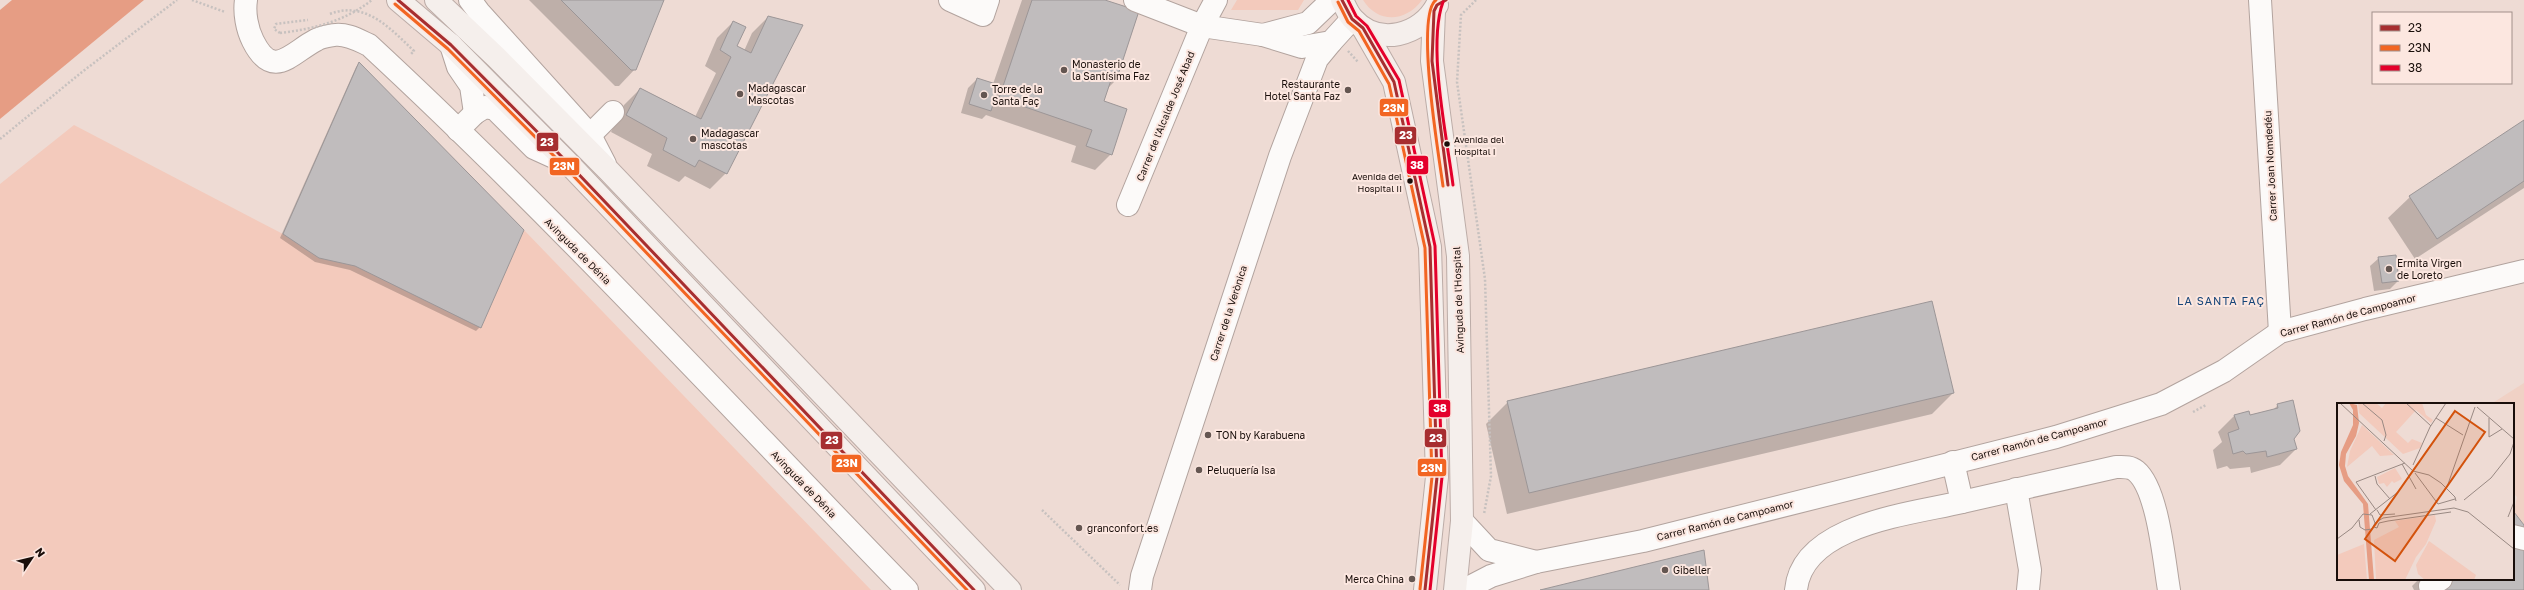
<svg xmlns="http://www.w3.org/2000/svg" width="2524" height="590" font-family="'Golos Text',sans-serif">
<style>
.built{fill:#f0d1c5}
.green{fill:#f3cabc}
.water{fill:#e69d84}
.shadow{fill:#0003}
.building{fill:#c0bcbd;stroke:#9c9697}
.lines{fill:none;stroke-linecap:round;stroke-linejoin:round}
.minor-casing{stroke:#b2a39e;stroke-width:24}
.major-casing{stroke:#bcaca7;stroke-width:24}
.path{stroke:#c7c1bf;stroke-width:2.5;stroke-dasharray:2 2;stroke-linecap:butt}
.minor{stroke:#fcfaf9;stroke-width:22}
.major{stroke:#f5efec;stroke-width:22}
.path-bridge{stroke:#c7c1bf;stroke-width:2.5;stroke-dasharray:2 2;stroke-linecap:butt}
.bus-1-casing{stroke:#fce7e0;stroke-width:6}
.bus-2-casing{stroke:#fce7e0;stroke-width:6}
.bus-3-casing{stroke:#fce7e0;stroke-width:6}
.bus-1{stroke:#a72e30;stroke-width:3}
.bus-2{stroke:#f26522;stroke-width:3}
.bus-3{stroke:#e4002b;stroke-width:3}
.poi-dot{fill:#645651;stroke:#fce7e0;stroke-width:1.5}
.bus-dot{fill:#190e0a;stroke:#fce7e0;stroke-width:1.5}
.labels{text-anchor:middle;stroke-width:4;stroke-linejoin:round;paint-order:stroke}
.bus-label{font-size:9px;fill:#190e0a;stroke:#fce7e0;text-anchor:start}
.poi-label{font-size:10px;fill:#190e0a;stroke:#fce7e0;text-anchor:start}
.street-label{font-size:10px;fill:#190e0a;stroke:#fce7e0}
.neighbourhood-label{font-size:11px;letter-spacing:1px;fill:#164578;stroke:#fce7e0}
.inset-road{fill:none;stroke:#998983;stroke-width:1}
.view{fill:#d3520c;fill-opacity:0.15;stroke:#d3520c;stroke-width:2}
.inset-edge{fill:none;stroke:#190e0a;stroke-width:2}
.line-badge{stroke:#fce7e0;stroke-width:1.5}
.badge-label{font-size:11px;text-anchor:middle;font-weight:bold;fill:#fff}
</style>
<rect width="100%" height="100%" fill="#eedbd4"/>
<path class="built" d="M2524,383v142l-10,-13 3,-15 -4,-4v-89h-22z"/>
<g class="green">
<path d="M1237,0h67l-6,10h-67z"/>
<path d="M1363,0h59c-16,22 -44,24 -59,0z"/>
<path d="M74,125l209,109 36,24 36,8 126,61 43,-97 347,360h-871v-406z"/>
</g>
<path class="water" d="M12,0h132l-144,119v-109z"/>
<g class="shadow">
<path d="M529,0h134l-28,69 -16,17h-4z"/>
<path d="M1022,0h80l36,12 -23,69 -7,7 -5,14 8,52 -16,16 -24,-8 5,-16 -90,-31 -4,4 -21,-6 7,-25 9,-9 16,5z"/>
<path d="M768,17l-42,156 -16,16 -25,-13 -6,6 -32,-16 5,-12 -41,-22 13,-27 16,-16 55,28 21,-44 -11,-7 12,-28 16,-16 3,25 8,4 8,-18z"/>
<path d="M359,63l121,264 -4,4 -126,-61 -35,-8 -35,-24 76,-171z"/>
<path d="M2524,121v67l-109,71 -27,-41 22,-21z"/>
<path d="M2379,258l19,23 -8,8 -16,2 -4,-25z"/>
<path d="M1953,393l-21,21 -425,100 -21,-90 22,-22z"/>
<path d="M2278,405l18,44 -16,16 -29,8 -1,-6 -20,2 -3,-3 -10,3 -4,-19 9,-8 -4,-10 16,-16 15,-4v4l24,-6z"/>
<path d="M2513,514l11,13v63h-110l-2,-4 7,-7h94z"/>
</g>
<g class="building">
<path d="M561,0h103l-28,70h-5z"/>
<path d="M1032,0h73l34,11 -23,70 -5,-1 -7,21 23,8 -15,46 -26,-9 6,-16 -93,-32z"/>
<path d="M768,16l35,9 -76,149 -28,-14 -4,7 -32,-17 4,-12 -41,-23 14,-27 61,31 30,-62 -11,-7 13,-29 13,6 -9,19 14,7z"/>
<path d="M359,62l165,168 -43,98 -126,-62 -36,-8 -36,-24z"/>
<path d="M977,78l22,7 -8,26 -22,-7z"/>
<path d="M2524,120v61l-87,58 -28,-43z"/>
<path d="M2396,255l3,26 -17,2 -4,-26z"/>
<path d="M1932,301l22,92 -425,100 -22,-92z"/>
<path d="M2293,400l7,31 -6,8 3,10 -30,8 -1,-6 -20,3 -3,-3 -10,3 -5,-21 11,-4 -5,-14 15,-4 1,4 28,-7 -1,-4z"/>
<path d="M2514,512l10,13v65h-87l-5,-11h81z"/>
<path d="M1704,550l5,40h-169z"/>
</g>
<g class="lines">
<defs>
<g id="minor">
<path d="M246,0c-2,13 1,29 7,41 20,40 38,12 63,-1 5,-3 13,-4 18,-5 12,-2 24,5 35,10 187,173 360,362 538,545"/>
<path d="M470,0l9,12 111,123 15,29"/>
<path d="M950,0l33,15 5,-15"/>
<path d="M1135,0l67,26 61,9 39,12 29,-5 21,-23"/>
<path d="M2260,0l20,332"/>
<path d="M1263,35l45,-12 24,-23"/>
<path d="M451,45l7,22 13,19 4,27"/>
<path d="M458,130l17,-17 10,-6 10,2 39,39 33,15"/>
<path d="M590,135l23,-23"/>
<path d="M1128,205l74,-179 14,-26"/>
<path d="M2016,489l14,81 -2,20"/>
<path d="M1962,502l154,-35c7,0 14,-1 20,4 22,18 28,90 33,119"/>
<path d="M1462,521l27,29 47,12"/>
<path d="M2513,536l11,3"/>
<path d="M1140,590l2,-14 138,-420 37,-97 14,-17"/>
<path d="M1464,590l27,-14 45,-14 107,-21 413,-104 105,-33 63,-33 56,-39 85,-23 159,-38"/>
<path d="M1796,590c6,-66 116,-76 166,-88l-9,-40"/>
<path d="M2432,590l-2,-4 11,-7"/>
</g>
<g id="major">
<path d="M398,0l53,45 117,118 406,427"/>
<path d="M436,0l60,57 113,114 401,419"/>
<path d="M1342,0c3,6 6,14 11,19 25,28 68,17 84,-14"/>
<path d="M1434,11l-2,50 26,195 4,265 -7,69"/>
<path d="M1363,28l31,54 36,165 7,230 -12,113"/>
</g>
</defs>
<use href="#minor" class="minor-casing"/>
<use href="#major" class="major-casing"/>
<g class="path">
<path d="M192,0l33,12"/>
<path d="M1476,0l-15,15 -4,67 28,197 6,197 -7,38"/>
<path d="M330,14c35,-14 61,15 84,37l-4,4"/>
<path d="M280,33l-6,-4 2,-5 32,-4"/>
<path d="M1348,51l10,11"/>
<path d="M0,139l82,-67 95,-72"/>
<path d="M2193,412l13,-7"/>
<path d="M1042,510l78,75"/>
</g>
<use href="#minor" class="minor"/>
<use href="#major" class="major"/>
<path class="path-bridge" d="M280,33c34,-4 65,-12 92,-33"/>
<defs>
<g id="bus-1">
<path d="M398,0l53,45 117,118 406,427"/>
<path d="M1342,0l10,19 11,9 31,54 36,165 7,230 -12,113"/>
<path d="M1446,0l-9,5 -3,6 -2,50 16,124"/>
</g>
<g id="bus-2">
<path d="M1436,0c-21,15 3,157 7,186"/>
<path d="M1338,2l10,20 11,9 30,53 36,164 7,229 -12,112"/>
<path d="M395,4l53,45 116,117 403,424"/>
</g>
<g id="bus-3">
<path d="M1348,0l8,16 11,10 32,54 36,166 7,231 -12,113"/>
<path d="M1443,2c-16,43 4,136 10,183"/>
</g>
</defs>
<use href="#bus-1" class="bus-1-casing"/>
<use href="#bus-2" class="bus-2-casing"/>
<use href="#bus-3" class="bus-3-casing"/>
<use href="#bus-1" class="bus-1"/>
<use href="#bus-2" class="bus-2"/>
<use href="#bus-3" class="bus-3"/>
</g>
<g class="poi-dot">
<circle cx="1064" cy="70" r="4"/>
<circle cx="1348" cy="90" r="4"/>
<circle cx="740" cy="94" r="4"/>
<circle cx="984" cy="95" r="4"/>
<circle cx="693" cy="139" r="4"/>
<circle cx="2389" cy="269" r="4"/>
<circle cx="1208" cy="435" r="4"/>
<circle cx="1199" cy="470" r="4"/>
<circle cx="1079" cy="528" r="4"/>
<circle cx="1665" cy="570" r="4"/>
<circle cx="1412" cy="579" r="4"/>
</g>
<g class="bus-dot">
<circle cx="1447" cy="144" r="3.5"/>
<circle cx="1410" cy="181" r="3.5"/>
</g>
<g class="labels">
<g class="bus-label">
<text x="1454" y="143">Avenida del<tspan x="1454" dy="12">Hospital I</tspan></text>
<text x="1402" y="180" text-anchor="end">Avenida del<tspan x="1402" dy="12">Hospital II</tspan></text>
</g>
<g class="poi-label">
<text x="1072" y="68">Monasterio de<tspan x="1072" dy="12">la Santísima Faz</tspan></text>
<text x="1340" y="88" text-anchor="end">Restaurante<tspan x="1340" dy="12">Hotel Santa Faz</tspan></text>
<text x="748" y="92">Madagascar<tspan x="748" dy="12">Mascotas</tspan></text>
<text x="992" y="93">Torre de la<tspan x="992" dy="12">Santa Faç</tspan></text>
<text x="701" y="137">Madagascar<tspan x="701" dy="12">mascotas</tspan></text>
<text x="2397" y="267">Ermita Virgen<tspan x="2397" dy="12">de Loreto</tspan></text>
<text x="1216" y="439">TON by Karabuena</text>
<text x="1207" y="474">Peluquería Isa</text>
<text x="1087" y="532">granconfort.es</text>
<text x="1673" y="574">Gibeller</text>
<text x="1404" y="583" text-anchor="end">Merca China</text>
</g>
<g class="street-label">
<text transform="translate(1165 116) rotate(-68)" y="4">Carrer de l'Alcalde José Abad</text>
<text transform="translate(2270 166) rotate(-93)" y="4">Carrer Joan Nomdedéu</text>
<text transform="translate(578 251) rotate(45)" y="4">Avinguda de Dénia</text>
<text transform="translate(1458 300) rotate(-92)" y="4">Avinguda de l'Hospital</text>
<text transform="translate(1228 313) rotate(-72)" y="4">Carrer de la Verònica</text>
<text transform="translate(2348 315) rotate(-15)" y="4">Carrer Ramón de Campoamor</text>
<text transform="translate(2039 439) rotate(-15)" y="4">Carrer Ramón de Campoamor</text>
<text transform="translate(804 484) rotate(46)" y="4">Avinguda de Dénia</text>
<text transform="translate(1725 520) rotate(-14)" y="4">Carrer Ramón de Campoamor</text>
</g>
<g class="neighbourhood-label">
<text x="2221" y="305">LA SANTA FAÇ</text>
</g>
</g>
<g transform="translate(2337 403)">
<rect width="177" height="177" fill="#eedbd4"/>
<path d="M21,0h18l6,5 4,-5h36l4,12 7,5 -2,3 -15,-13 -20,22 12,11 4,-4 10,4 -2,5 -17,6 -44,-41zM25,22l32,30 -14,1 -8,-10 -25,21 3,-16zM58,65l7,11 -8,4 -2,-2 -5,6 -3,-4 -5,1 -2,-7zM98,112l1,6 -10,23 -10,13 -11,23h-29l-2,-40 25,-13 -4,-6zM92,138l47,34 -2,5h-49l-7,-6 -2,-9zM27,141l3,36h-30v-25z" fill="#f3cabc"/>
<path d="M12,0l8,2 2,18 -3,13 -10,18 -1,12 3,10 20,28 6,76h-5l-6,-76 -19,-23 -5,-16 2,-13 12,-27v-15z" fill="#e69d84"/>
<path class="inset-road" d="M3,0l73,68 16,4 12,8 14,14 1,4M25,0l20,17 4,15 -2,6M69,0l25,23M140,4l37,32M99,15l27,17M152,15v19l13,-8M65,61l14,25M76,62l17,-38 16,-24M78,70l23,31 17,-5M38,73l2,8 13,15M110,84l28,-80M127,97l27,-22 19,-24 4,-12M39,107l-20,-28 49,-19M40,107l3,5 15,-1M33,111l28,-22M171,114l6,-15M38,120l8,-5 71,-10 14,4 46,37M37,124l3,1 2,-5 9,-2 63,-9M0,136l15,-11 11,-14 9,1 3,8 -3,6 -7,1 -5,-3 -1,-7"/>
<path class="view" d="M118,8l30,21 -90,129 -30,-22z"/>
<rect width="177" height="177" class="inset-edge"/>
</g>
<g class="line-badge">
<rect x="1379" y="98" width="30" height="19" rx="4" fill="#f26522"/>
<rect x="1394" y="126" width="23" height="19" rx="4" fill="#a72e30"/>
<rect x="536" y="132" width="23" height="20" rx="4" fill="#a72e30"/>
<rect x="1406" y="155" width="23" height="20" rx="4" fill="#e4002b"/>
<rect x="549" y="157" width="31" height="19" rx="4" fill="#f26522"/>
<rect x="1428" y="399" width="23" height="19" rx="4" fill="#e4002b"/>
<rect x="1424" y="428" width="23" height="20" rx="4" fill="#a72e30"/>
<rect x="820" y="431" width="23" height="19" rx="4" fill="#a72e30"/>
<rect x="831" y="454" width="31" height="19" rx="4" fill="#f26522"/>
<rect x="1417" y="458" width="30" height="19" rx="4" fill="#f26522"/>
</g>
<g class="badge-label">
<text x="1394" y="112">23N</text>
<text x="1406" y="139">23</text>
<text x="547" y="146">23</text>
<text x="1417" y="169">38</text>
<text x="564" y="170">23N</text>
<text x="1440" y="412">38</text>
<text x="1436" y="442">23</text>
<text x="832" y="444">23</text>
<text x="847" y="467">23N</text>
<text x="1432" y="472">23N</text>
</g>
<rect x="2372" y="12" width="140" height="72" fill="#fce7e0" stroke="#a1908a"/>
<rect x="2380" y="25" width="20" height="6" fill="#a72e30" stroke="#a1908a"/>
<text x="2408" y="32" font-size="12" fill="#190e0a">23</text>
<rect x="2380" y="45" width="20" height="6" fill="#f26522" stroke="#a1908a"/>
<text x="2408" y="52" font-size="12" fill="#190e0a">23N</text>
<rect x="2380" y="65" width="20" height="6" fill="#e4002b" stroke="#a1908a"/>
<text x="2408" y="72" font-size="12" fill="#190e0a">38</text>
<g transform="translate(32 558) rotate(55)" stroke="#fce7e0" stroke-width="3" paint-order="stroke">
<path d="M0-3L7 15L0 10L-7 15Z" fill="#190e0a"/>
<text y="-6" font-size="11" font-weight="bold" text-anchor="middle" fill="#190e0a">N</text>
</g>
</svg>
